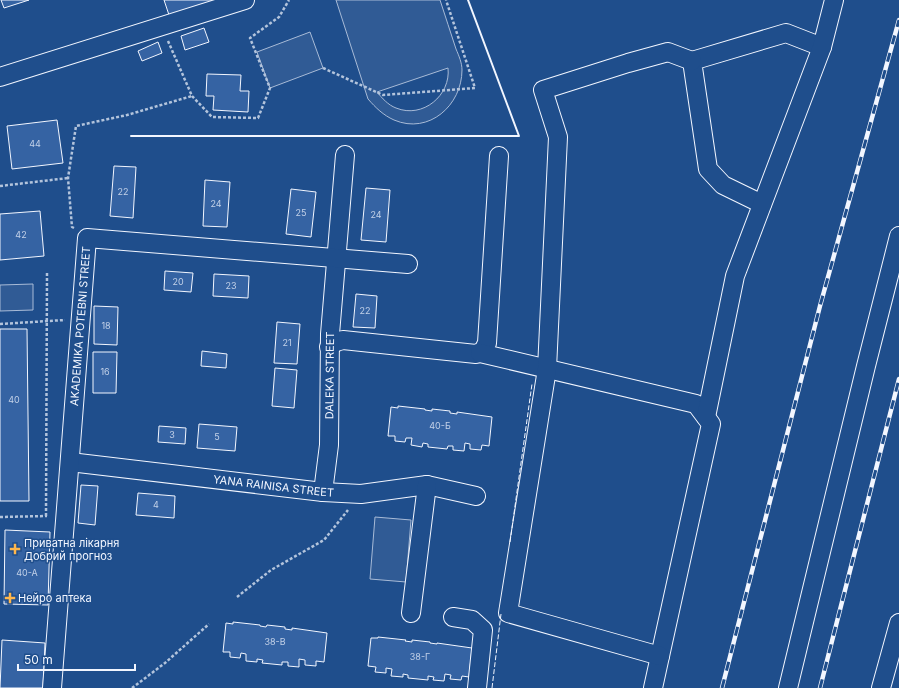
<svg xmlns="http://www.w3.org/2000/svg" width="899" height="688" font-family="Inter,sans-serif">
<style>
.green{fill:#305b95;stroke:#a8bbd7;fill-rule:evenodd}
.building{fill:#3563a3;stroke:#f2f6ff}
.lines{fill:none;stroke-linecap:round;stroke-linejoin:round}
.minor-casing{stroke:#f2f6ff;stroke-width:20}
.path{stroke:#b3c4dc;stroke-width:2.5;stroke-dasharray:3 2;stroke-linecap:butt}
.minor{stroke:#1f4e8c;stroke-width:18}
.rail-casing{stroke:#f2f6ff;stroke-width:4.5}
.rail{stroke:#1f4e8c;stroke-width:3;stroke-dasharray:9;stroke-linecap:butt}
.fence{stroke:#f2f6ff;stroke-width:1;stroke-dasharray:5 2;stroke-linecap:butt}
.wall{stroke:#f2f6ff;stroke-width:2}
.poi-dot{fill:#ffb74d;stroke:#1f4e8c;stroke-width:1.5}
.labels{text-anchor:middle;stroke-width:3;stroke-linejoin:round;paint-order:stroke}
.number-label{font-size:9px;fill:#c3d1e8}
.street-label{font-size:11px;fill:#f2f6ff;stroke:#1f4e8c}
.poi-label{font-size:11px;fill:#f2f6ff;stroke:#1f4e8c;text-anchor:start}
</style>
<rect width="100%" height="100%" fill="#1f4e8c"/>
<g class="green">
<path d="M336,0h104c5,16 11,33 16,49 3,7 6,14 6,21 0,35 -33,65 -68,50 -11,-5 -18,-12 -26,-21zM448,68c3,27 -25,51 -52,40 -8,-3 -14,-10 -19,-16z"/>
<path d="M310,32l13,36 -53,20 -13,-36z"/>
<path d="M33,284v26l-33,1v-26z"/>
<path d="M375,517l36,3 -5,62 -36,-3z"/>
</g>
<g class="building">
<path d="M1,0h28l-25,8z"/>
<path d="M164,0h52l-47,15z"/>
<path d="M204,28l5,14 -24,8 -4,-14z"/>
<path d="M158,42l4,11 -20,8 -4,-10z"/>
<path d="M207,74l34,1 -1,16h9l-1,21 -35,-2 1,-14h-8z"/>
<path d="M57,120l6,43 -51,6 -5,-43z"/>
<path d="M114,166l22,1 -3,51 -23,-2z"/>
<path d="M205,180l25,2 -3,45 -24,-1z"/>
<path d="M366,188l24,2 -4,52 -25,-2z"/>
<path d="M291,189l25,3 -5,45 -25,-3z"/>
<path d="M40,211l4,45 -44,4v-46z"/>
<path d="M165,271l28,2 -2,19 -27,-2z"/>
<path d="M214,274l35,2 -1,22 -35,-2z"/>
<path d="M356,294l21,2 -2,32 -22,-1z"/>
<path d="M94,306l24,1 -1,38 -23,-1z"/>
<path d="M277,322l23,2 -3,40 -23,-1z"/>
<path d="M0,329h27l2,172h-29z"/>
<path d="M202,351l25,3 -1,14 -25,-2z"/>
<path d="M93,352h24l-1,41h-23z"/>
<path d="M275,368l22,2 -3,38 -22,-2z"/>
<path d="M398,406l27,3v1l7,1v-2l18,2v2l7,1v-2l35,5 -3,29 -7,-1 -1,5 -11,-1v-5l-5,-1 -1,8 -11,-1v-4h-5l-1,3 -19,-2v-3l-5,-1 -1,4 -11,-2 1,-7h-6l-1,4 -10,-1v-5h-7l3,-29 7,1z"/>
<path d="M199,424l38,3 -2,24 -38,-3z"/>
<path d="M159,426l27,2 -1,16 -27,-2z"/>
<path d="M81,485l17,1 -3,39 -17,-2z"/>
<path d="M138,493l37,3 -1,22 -38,-3z"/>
<path d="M5,530l45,2 -2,73 -44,-1z"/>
<path d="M233,622l27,3v1l6,1 1,-2 18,2v2l7,1v-2l35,5 -3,29 -8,-1v5l-11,-1v-5l-6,-1v8l-11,-1v-4h-6v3l-20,-2 1,-3 -6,-1v3l-11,-1v-7l-5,-1 -1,5 -10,-1v-5h-7l3,-29 7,1z"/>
<path d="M378,637l28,3 -1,1 7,1v-2l18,2v1l7,1v-1l35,5 -3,29 -7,-1 -1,4 -11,-1 1,-4 -6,-1 -1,7 -11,-1 1,-3 -6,-1v4l-20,-2v-3l-5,-1v3l-12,-1 1,-7 -6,-1v5l-11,-1 1,-5 -8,-1 3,-28h7z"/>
<path d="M2,640l43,3 -2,45h-43z"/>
</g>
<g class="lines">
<defs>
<g id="minor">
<path d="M0,77l245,-77"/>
<path d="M762,204l-39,-19 -15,-16 -16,-108 94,-28 36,14"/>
<path d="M329,347l7,-5 7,-2 133,14 7,-3 4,-8 12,-187"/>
<path d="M480,353l216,51 15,20 -58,264"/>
<path d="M706,417l29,-141 87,-229 12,-47"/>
<path id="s1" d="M70,462l253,30 38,2 66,-9 49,11"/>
<path id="s2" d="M323,492l6,-47 1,-111 15,-179"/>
<path d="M411,613l16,-128"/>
<path d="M453,617l19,3 11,10 -6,58"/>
<path d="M660,656l-152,-43 39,-244 11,-232 -15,-47 85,-27 40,-11 24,9"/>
<path id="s3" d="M52,688l35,-450 321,26"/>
<path d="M788,688l78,-322 33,-130"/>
<path d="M881,688l18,-65"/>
</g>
</defs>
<use href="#minor" class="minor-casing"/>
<g class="path">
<path d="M168,41l24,55 20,21 46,1 12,-30 -20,-50 29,-21 10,-17"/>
<path d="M323,68l60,27 92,-7 -29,-88"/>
<path d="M0,186l68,-8"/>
<path d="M74,228l-2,-1 -4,-49 8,-52 51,-11 65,-19"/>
<path d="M0,324l65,-4"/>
<path d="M46,516l1,-243"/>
<path d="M0,517l47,-1"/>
<path d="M237,597l34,-27 53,-30 24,-30"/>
<path d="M132,688l33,-25 44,-39"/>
</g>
<use href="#minor" class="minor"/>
<defs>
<g id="rail">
<path d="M722,688l98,-382 79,-286"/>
<path d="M820,688l79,-309"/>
</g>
</defs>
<use href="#rail" class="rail-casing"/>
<use href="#rail" class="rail"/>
<g class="fence">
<path d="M510,542l22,-158"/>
<path d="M492,688l9,-74"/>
</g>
<path class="wall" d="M131,136h388l-51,-136"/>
</g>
<g class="poi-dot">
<path d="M13 543h4v4h4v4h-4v4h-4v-4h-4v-4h4z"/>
<path d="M8 592h4v4h4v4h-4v4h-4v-4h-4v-4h4z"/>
</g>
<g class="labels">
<g class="number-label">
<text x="35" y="147">44</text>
<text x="123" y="195">22</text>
<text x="216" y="207">24</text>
<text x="301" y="216">25</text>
<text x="376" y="218">24</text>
<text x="21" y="238">42</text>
<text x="178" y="285">20</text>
<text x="231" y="289">23</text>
<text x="365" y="314">22</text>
<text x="106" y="329">18</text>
<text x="287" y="346">21</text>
<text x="105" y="375">16</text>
<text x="14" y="403">40</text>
<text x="440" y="429">40-Б</text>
<text x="172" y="438">3</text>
<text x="217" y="440">5</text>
<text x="156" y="508">4</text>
<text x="27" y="576">40-А</text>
<text x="275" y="645">38-В</text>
<text x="420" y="660">38-Г</text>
</g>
<g class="street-label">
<text dy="4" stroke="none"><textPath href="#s3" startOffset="363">AKADEMIKA POTEBNI STREET</textPath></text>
<text dy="4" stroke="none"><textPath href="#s2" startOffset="117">DALEKA STREET</textPath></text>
<text dy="4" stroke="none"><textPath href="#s1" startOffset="205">YANA RAINISA STREET</textPath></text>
</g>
<g class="poi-label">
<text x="24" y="547">Приватна лікарня<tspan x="24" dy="13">Добрий прогноз</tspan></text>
<text x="18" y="602">Нейро аптека</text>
</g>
</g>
<path d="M18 664v6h117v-6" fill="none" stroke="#f2f6ff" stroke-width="2"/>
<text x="24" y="664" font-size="12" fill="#f2f6ff" stroke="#1f4e8c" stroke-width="3" paint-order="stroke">50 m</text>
</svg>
